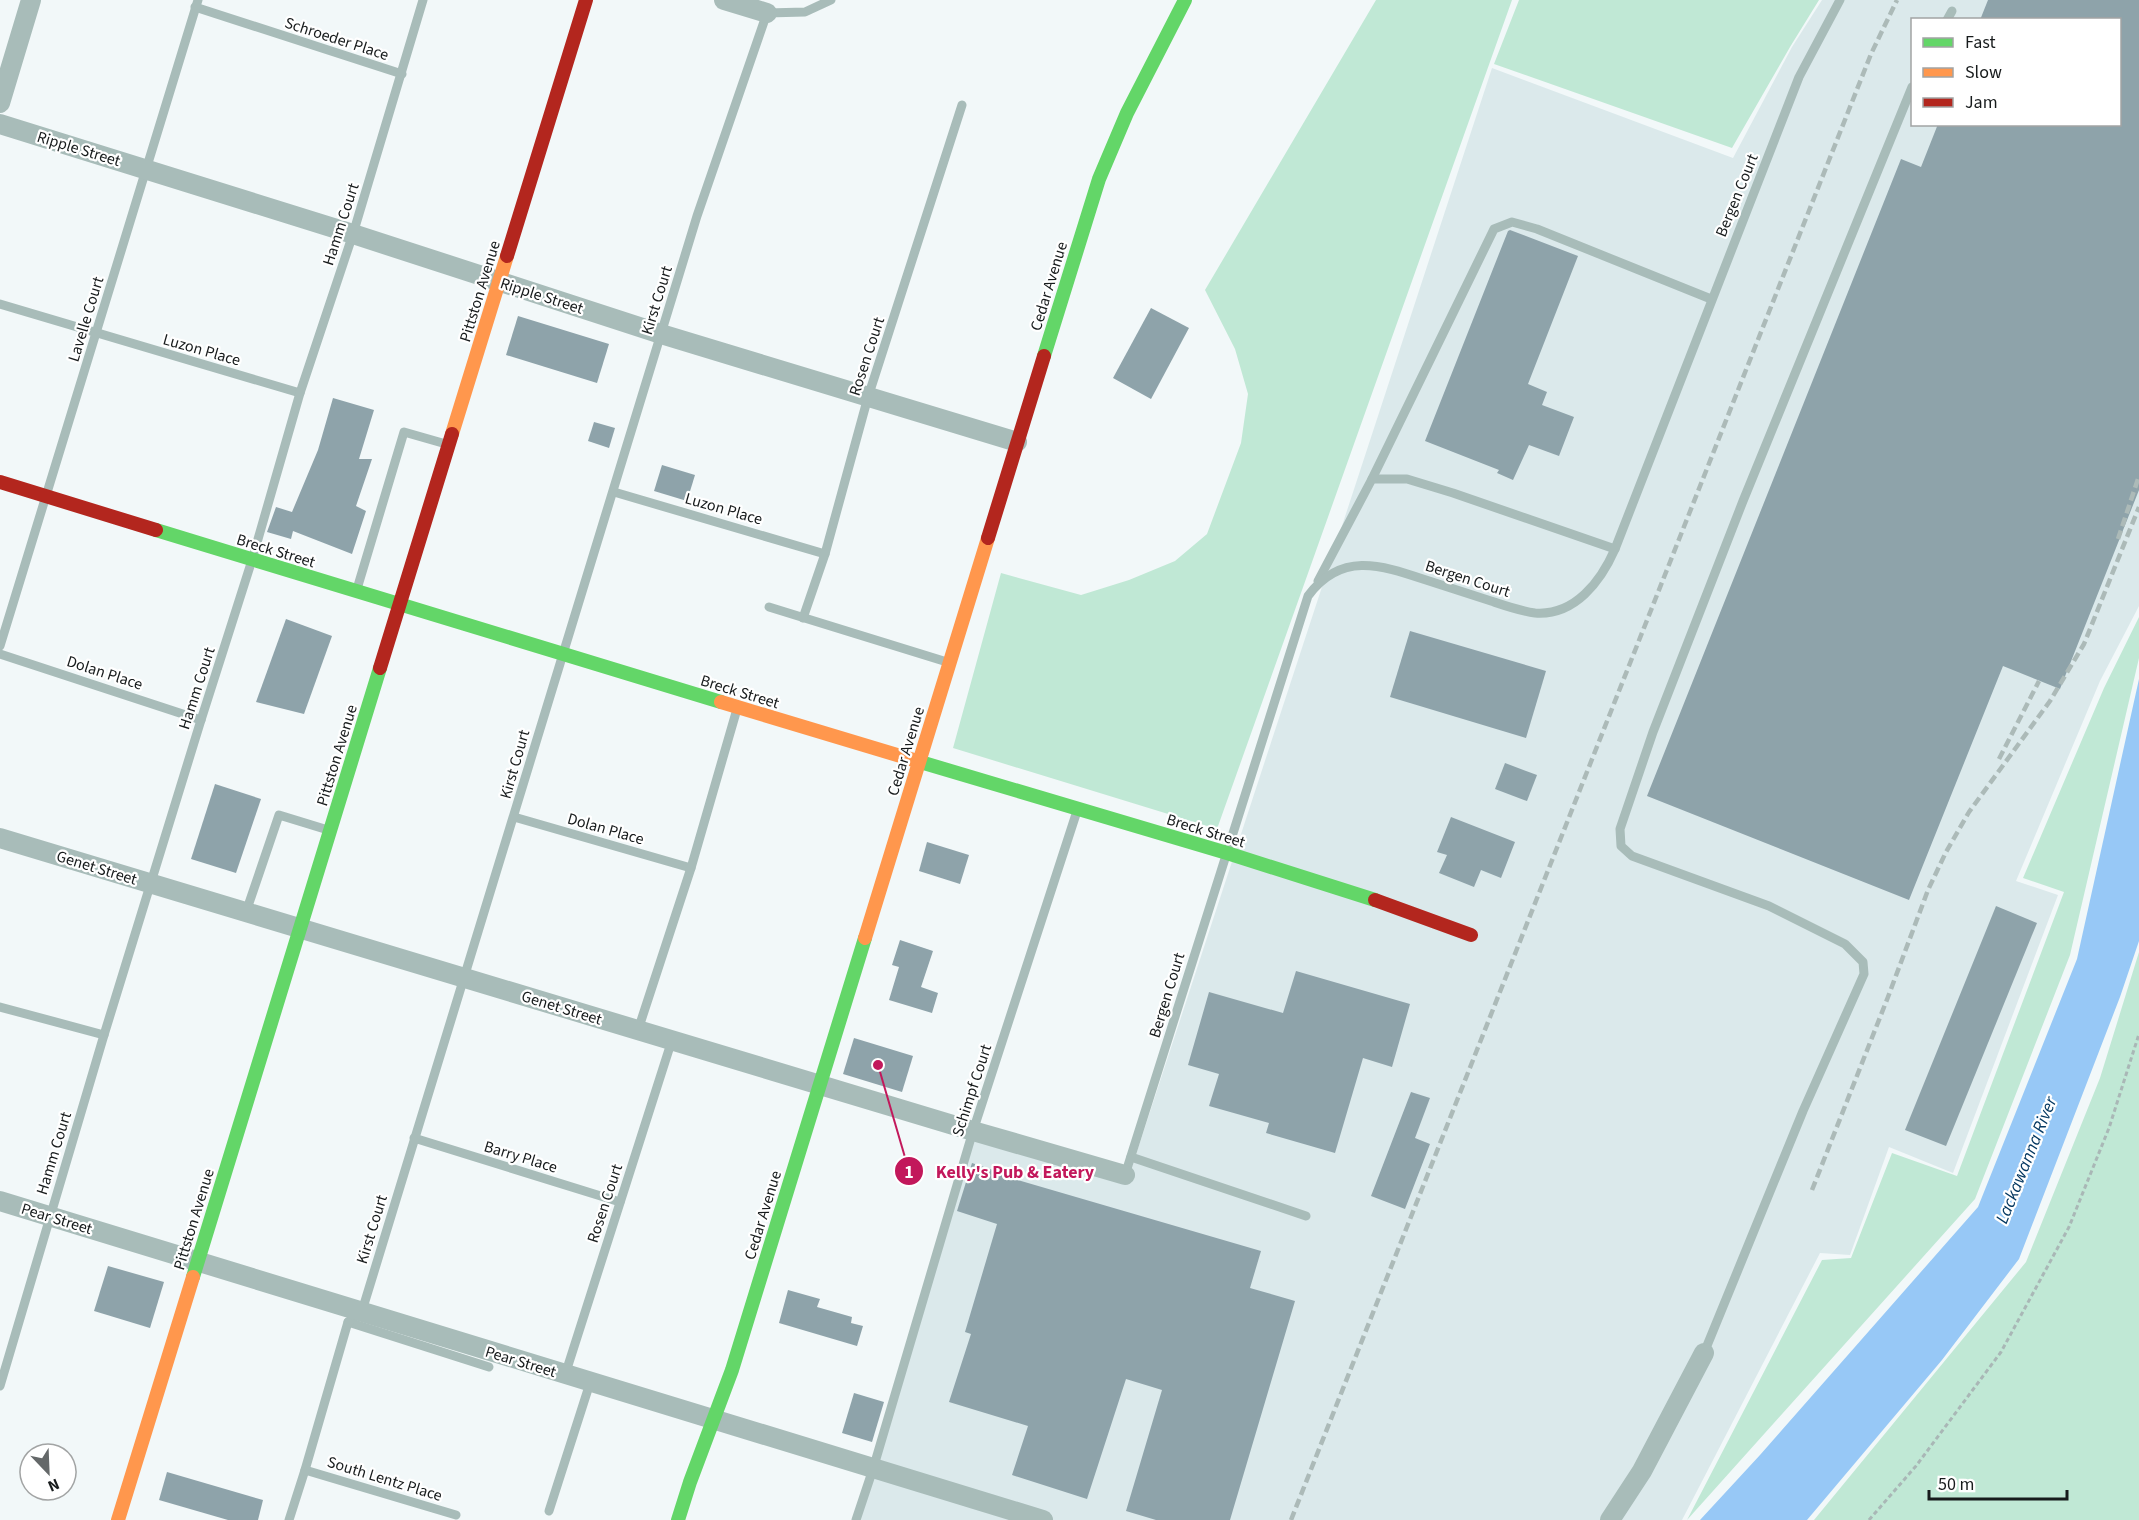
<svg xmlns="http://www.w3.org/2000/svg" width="2139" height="1520" font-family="'Source Sans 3',sans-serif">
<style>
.built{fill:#dbe9eb;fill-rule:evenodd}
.green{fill:#c0e8d5}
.water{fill:#97c8f6}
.building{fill:#8ea3aa}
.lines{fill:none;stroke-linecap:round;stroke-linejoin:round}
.path{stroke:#a9b7b6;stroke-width:3;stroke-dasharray:4.5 3;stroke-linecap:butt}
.lane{stroke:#a8bcb9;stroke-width:9}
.street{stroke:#a8bcb9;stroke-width:20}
.fast{stroke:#63d668;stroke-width:14}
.slow{stroke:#ff974d;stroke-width:14}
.jam{stroke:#b3261e;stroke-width:14}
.rail{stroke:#acbab8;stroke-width:4.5;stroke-dasharray:9 4.5;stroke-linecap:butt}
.labels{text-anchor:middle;stroke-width:4.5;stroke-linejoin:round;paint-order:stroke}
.street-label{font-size:16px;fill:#171b1c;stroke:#fff}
.water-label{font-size:18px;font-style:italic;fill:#043861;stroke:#fff}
.leader{fill:none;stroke:#c2185b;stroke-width:2}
.callout-dot{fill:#c2185b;stroke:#fff;stroke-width:2}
.mark-label{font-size:18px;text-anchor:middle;font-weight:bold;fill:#fff}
.callout-label{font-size:18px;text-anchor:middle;font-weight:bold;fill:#c2185b;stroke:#fff;stroke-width:4.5;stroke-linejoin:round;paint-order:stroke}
</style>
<rect width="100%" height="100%" fill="#f2f8f9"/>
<path class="built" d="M1822,0h317v606l-39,75 -84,200 42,14 -105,278 -64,-26 -39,108 -30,-2 -138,267h-822l115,-389 153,48 364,-1111 241,90 59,-111zM1912,20h208v104h-208z"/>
<g class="green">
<path d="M1376,0h136l-295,829 -264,-81 48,-175 80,22 48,-15 46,-19 32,-27 34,-91 7,-49 -13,-45 -30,-59z"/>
<path d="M1519,0h300l-29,47 -58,101 -238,-84z"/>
<path d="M2139,617v41l-69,297 -95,244 -288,321 135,-260 29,-2 41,-105 65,23 107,-284 -41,-14 81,-190z"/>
<path d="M2139,952v568h-325l212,-258 74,-184z"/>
</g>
<path class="water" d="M2139,679v262l-19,56 -101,262 -77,101 -135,160h-107l60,-65 218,-248 99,-248z"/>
<g class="building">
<path d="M1988,0h151v490l-79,199 -57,-23 -94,234 -262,-104 254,-637 20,8 17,-43h182v-104h-140z"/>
<path d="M1510,230l68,26 -50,128 19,8 -5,13 32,12 -15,39 -30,-11 -16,35 -16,-7 2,-3 -74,-29 83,-210z"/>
<path d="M1151,308l38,20 -38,71 -38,-21z"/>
<path d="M518,316l91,28 -12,39 -91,-28z"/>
<path d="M333,398l41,12 -15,49h13l-16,47 10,5 -14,43 -59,-23 -2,8 -24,-7 9,-25 16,5 26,-62z"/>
<path d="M594,422l21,6 -6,20 -21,-7z"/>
<path d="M662,465l33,10 -8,26 -33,-10z"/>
<path d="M286,619l46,17 -28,78 -48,-12z"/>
<path d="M1410,631l136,40 -20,67 -136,-41z"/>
<path d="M1505,763l32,12 -10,26 -32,-12z"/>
<path d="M215,784l46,15 -25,74 -45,-14z"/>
<path d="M1451,817l64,25 -14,36 -20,-8 -7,17 -35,-14 8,-18 -10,-3z"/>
<path d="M927,842l42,13 -9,29 -41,-13z"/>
<path d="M1996,906l41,17 -91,223 -41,-16z"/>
<path d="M900,940l33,11 -12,36 17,6 -6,20 -43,-13 10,-33 -7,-2z"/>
<path d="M1296,971l114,33 -18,63 -29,-9 -28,95 -69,-20 3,-10 -60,-17 10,-32 -31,-9 21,-73 74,21z"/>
<path d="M854,1038l59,18 -11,36 -59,-18z"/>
<path d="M1411,1092l19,6 -15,40 15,6 -25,65 -34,-13z"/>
<path d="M972,1163l33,11 -1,2 257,75 -11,37 45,13 -65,219h-74l-30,-9 36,-121 -36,-11 -39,120 -75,-24 16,-49 -79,-24 22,-68 -6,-2 32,-108 -40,-13z"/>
<path d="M108,1266l56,16 -14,46 -56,-17z"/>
<path d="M788,1290l32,9 -3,8 35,10 -1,6 12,3 -6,20 -78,-23z"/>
<path d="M854,1393l30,9 -12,40 -30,-9z"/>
<path d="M167,1472l96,28 -5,20h-30l-69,-20z"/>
</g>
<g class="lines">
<path class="path" d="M1869,1520l47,-54 85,-114 68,-125 40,-99 30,-94"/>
<g class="lane">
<path d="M195,7l207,67"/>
<path d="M1947,20l5,-9"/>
<path d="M0,304l300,89"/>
<path d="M1372,479l122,-250 18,-7 25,7 174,70"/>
<path d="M614,492l211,62"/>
<path d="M1318,581l54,-102h35l46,14 162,56"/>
<path d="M357,589l47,-157 42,12"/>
<path d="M769,607l178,55"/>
<path d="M803,618l22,-64 43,-157 94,-292"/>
<path d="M0,646l198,-646"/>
<path d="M0,654l201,66"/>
<path d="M514,817l177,51"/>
<path d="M246,912l33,-97 49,15"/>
<path d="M0,1007l104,28"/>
<path d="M638,1030l53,-162 46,-159"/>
<path d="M414,1138l206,64"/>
<path d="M1131,1157l175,59"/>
<path d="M1125,1175l183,-579c33,-45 73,-31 118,-16 22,7 44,14 65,21 15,5 29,10 44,12 40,3 66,-32 80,-64l184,-472 41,-77"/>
<path d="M348,1322l141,45"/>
<path d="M1704,1353l99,-242 61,-137 -1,-12 -18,-18 -76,-38 -137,-50 -11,-10 -1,-17 33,-97 90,-231 169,-414"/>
<path d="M565,1375l107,-335"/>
<path d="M0,1386l104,-351 97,-315 51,-160 48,-167 53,-159 70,-234"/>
<path d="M305,1470l151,45"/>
<path d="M549,1511l41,-128"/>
<path d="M289,1520l16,-50 43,-148 14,-11 335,-1095 70,-203 38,-1 26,-12"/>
<path d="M856,1520l17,-51 100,-338 104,-320"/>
</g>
<g class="street">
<path d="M724,0l43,13"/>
<path d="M0,103l31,-103"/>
<path d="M0,124l353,110 308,100 356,108"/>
<path d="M0,838l973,293 152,44"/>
<path d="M0,1201l1043,319"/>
<path d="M1610,1520l32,-49 62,-118"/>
</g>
<g class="fast">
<path d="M1044,356l55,-177 28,-66 58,-113"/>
<path d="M156,530l565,172"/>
<path d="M917,761l310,92 148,47"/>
<path d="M193,1277l187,-609"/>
<path d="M678,1520l12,-38 42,-112 133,-432"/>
</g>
<g class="slow">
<path d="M452,434l55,-178"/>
<path d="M721,702l196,59"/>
<path d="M865,938l123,-400"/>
<path d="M118,1520l75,-243"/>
</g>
<g class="jam">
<path d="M507,256l79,-256"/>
<path d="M0,482l156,48"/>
<path d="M988,538l56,-182"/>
<path d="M380,668l72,-234"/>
<path d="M1375,900l96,35"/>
</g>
<g class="rail">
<path d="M2118,539l21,-63"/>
<path d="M1999,759l40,-78"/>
<path d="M1812,1190l76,-193 40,-107 18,-38 23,-40 81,-111 34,-57 55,-137"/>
<path d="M1291,1520l580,-1466 26,-54"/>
</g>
</g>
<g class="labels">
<g class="street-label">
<text transform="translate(337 38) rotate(18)" y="6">Schroeder Place</text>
<text transform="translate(79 148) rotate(17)" y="6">Ripple Street</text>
<text transform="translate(1736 195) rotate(-68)" y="6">Bergen Court</text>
<text transform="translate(340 224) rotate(-72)" y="6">Hamm Court</text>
<text transform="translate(1048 286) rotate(-73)" y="6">Cedar Avenue</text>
<text transform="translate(479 291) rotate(-73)" y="6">Pittston Avenue</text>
<text transform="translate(542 295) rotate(18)" y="6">Ripple Street</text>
<text transform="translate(656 300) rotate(-73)" y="6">Kirst Court</text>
<text transform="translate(85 319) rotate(-73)" y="6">Lavelle Court</text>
<text transform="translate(202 349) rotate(16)" y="6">Luzon Place</text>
<text transform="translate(866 356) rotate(-72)" y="6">Rosen Court</text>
<text transform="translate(724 508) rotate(16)" y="6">Luzon Place</text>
<text transform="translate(276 550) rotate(17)" y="6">Breck Street</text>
<text transform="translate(1468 578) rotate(18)" y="6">Bergen Court</text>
<text transform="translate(105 672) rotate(18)" y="6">Dolan Place</text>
<text transform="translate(196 688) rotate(-72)" y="6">Hamm Court</text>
<text transform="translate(740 691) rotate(17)" y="6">Breck Street</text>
<text transform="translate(905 751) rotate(-73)" y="6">Cedar Avenue</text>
<text transform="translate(336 755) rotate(-73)" y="6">Pittston Avenue</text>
<text transform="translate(514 764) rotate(-74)" y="6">Kirst Court</text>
<text transform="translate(606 828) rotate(16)" y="6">Dolan Place</text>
<text transform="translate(1206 830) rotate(17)" y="6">Breck Street</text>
<text transform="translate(97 867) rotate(17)" y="6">Genet Street</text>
<text transform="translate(1166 995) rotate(-73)" y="6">Bergen Court</text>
<text transform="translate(562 1007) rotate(17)" y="6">Genet Street</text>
<text transform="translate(971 1090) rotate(-72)" y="6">Schimpf Court</text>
<text transform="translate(53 1153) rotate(-73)" y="6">Hamm Court</text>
<text transform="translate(521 1156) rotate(17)" y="6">Barry Place</text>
<text transform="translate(604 1203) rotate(-72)" y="6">Rosen Court</text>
<text transform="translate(762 1215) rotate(-73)" y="6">Cedar Avenue</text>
<text transform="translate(57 1218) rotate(17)" y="6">Pear Street</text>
<text transform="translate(193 1219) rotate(-73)" y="6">Pittston Avenue</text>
<text transform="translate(371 1229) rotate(-73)" y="6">Kirst Court</text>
<text transform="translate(521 1361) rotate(17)" y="6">Pear Street</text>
<text transform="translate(385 1478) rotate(17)" y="6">South Lentz Place</text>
</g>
<g class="water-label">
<text transform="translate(2026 1160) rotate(-68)" y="6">Lackawanna River</text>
</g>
</g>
<path class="leader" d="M878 1065L909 1171"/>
<g class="callout-dot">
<circle cx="878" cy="1065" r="6"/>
<circle cx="909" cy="1171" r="15"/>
</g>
<g class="mark-label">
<text x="909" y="1178">1</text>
</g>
<g class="callout-label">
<text x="1015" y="1178">Kelly's Pub &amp; Eatery</text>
</g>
<rect x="1911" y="18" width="210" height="108" fill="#ffffff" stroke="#a2a4a4" stroke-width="1.5"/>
<rect x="1923" y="38" width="30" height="9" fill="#63d668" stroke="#a2a4a4" stroke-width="1.5"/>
<text x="1965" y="48" font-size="18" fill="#171b1c">Fast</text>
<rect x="1923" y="68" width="30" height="9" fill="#ff974d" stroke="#a2a4a4" stroke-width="1.5"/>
<text x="1965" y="78" font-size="18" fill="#171b1c">Slow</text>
<rect x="1923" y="98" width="30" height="9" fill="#b3261e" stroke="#a2a4a4" stroke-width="1.5"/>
<text x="1965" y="108" font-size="18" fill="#171b1c">Jam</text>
<g transform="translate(48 1472) rotate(157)"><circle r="28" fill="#ffffff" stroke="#a2a4a4" stroke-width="1.5"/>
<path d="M0-4.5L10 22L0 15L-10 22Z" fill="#646869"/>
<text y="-9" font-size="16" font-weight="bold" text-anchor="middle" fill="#171b1c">N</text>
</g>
<path d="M1929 1490v9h138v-9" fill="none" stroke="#171b1c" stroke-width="3"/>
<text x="1938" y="1490" font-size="18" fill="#171b1c" stroke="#ffffff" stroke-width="4.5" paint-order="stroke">50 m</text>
</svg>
